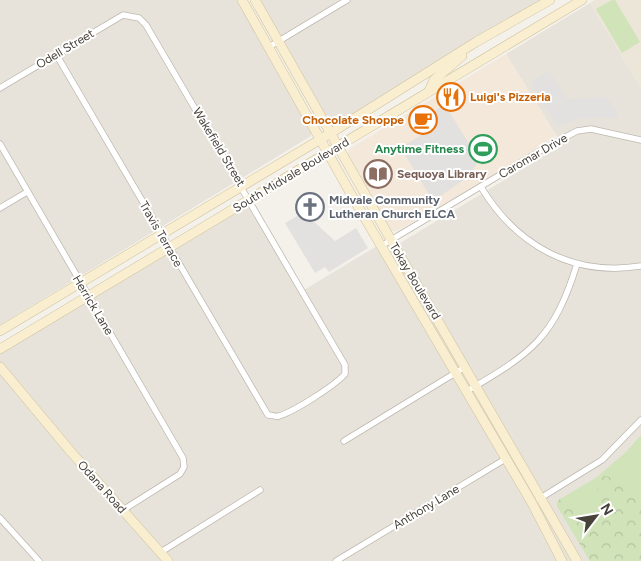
<svg xmlns="http://www.w3.org/2000/svg" width="641" height="561" font-family="Figtree,sans-serif">
<style>
.residential{fill:#e7e3da}
.commercial{fill:#f3e8d9}
.education{fill:#ebe6d7}
.green{fill:#d0e3b9}
.forest{fill:url(#forest-crowns)}
.parking{fill:#e3e1df}
.lines{fill:none;stroke-linecap:round;stroke-linejoin:round}
.street-casing{stroke:#beb9af;stroke-width:7}
.secondary-casing{stroke:#cec2a0;stroke-width:10}
.street{stroke:#fff;stroke-width:5.5}
.secondary{stroke:#f9efd0;stroke-width:9}
.labels{text-anchor:middle;stroke-width:4;stroke-linejoin:round;paint-order:stroke}
.street-label{font-size:12px;fill:#47423a;stroke:#fff}
.food-label{font-size:12px;font-weight:bold;fill:#c56008;stroke:#fff;text-anchor:start}
.leisure-label{font-size:12px;font-weight:bold;fill:#27864d;stroke:#fff;text-anchor:end}
.education-label{font-size:12px;font-weight:bold;fill:#785e54;stroke:#fff;text-anchor:start}
.worship-label{font-size:12px;font-weight:bold;fill:#5b616d;stroke:#fff;text-anchor:start}
</style>
<defs>
<pattern id="forest-crowns" width="20" height="18" patternUnits="userSpaceOnUse" patternTransform="scale(1.25)"><rect width="20" height="18" fill="#d0e3b9"/><path d="M2 6a3 3 0 1 1 6 0M12 15a3 3 0 1 1 6 0" fill="none" stroke="#b4c4a0"/></pattern>
</defs>
<rect width="100%" height="100%" fill="#f4f1eb"/>
<g class="residential">
<path d="M0,0h238l74,131 -1,5 -311,189z"/>
<path d="M255,0h295l-219,133z"/>
<path d="M590,3l51,85v473h-641v-212l250,-150 52,92 75,-45 5,8 180,-109 -56,-91z"/>
</g>
<path class="commercial" d="M506,54l50,82 -69,44 -90,51h-6l-43,-75 1,-7z"/>
<path class="education" d="M595,0h46v88l-51,-85z"/>
<g class="green">
<path d="M612,0h3l25,42 -18,11 -26,-44z"/>
<path d="M641,435v126h-51l-33,-55v-5l40,-24 29,-25z"/>
</g>
<path class="forest" d="M603,476l17,2 21,27v56h-51l-33,-55 3,-8c12,6 17,18 28,27l8,-3 5,-8 -4,-28z"/>
<g class="parking">
<path d="M549,71l18,28 39,-2 12,16 -1,5h-36l-24,9 -27,-45z"/>
<path d="M445,105l34,55 -11,17 -35,24 -29,-48 4,-3 -3,-5 31,-19 -7,-12z"/>
<path d="M299,215l13,5 23,21 21,-13 12,20 -39,24 -4,-5 -10,6 -30,-50z"/>
</g>
<g class="lines">
<defs>
<g id="street">
<path d="M269,47l78,-47"/>
<path d="M0,88l123,-73 16,3 7,7 199,340v9c-11,12 -50,37 -66,42 -4,1 -7,-1 -11,-1l-212,-361"/>
<path d="M0,144l183,314 1,9 -4,7 -57,36"/>
<path d="M481,187c35,58 91,90 160,79"/>
<path d="M0,208l27,-16"/>
<path d="M381,246l164,-98 32,-17 14,-2 50,11"/>
<path d="M467,391c65,-38 87,-53 110,-127"/>
<path d="M344,441l121,-74"/>
<path d="M539,499l63,-39 39,-40"/>
<path d="M0,518l39,43"/>
<path d="M161,552l99,-62"/>
<path d="M336,561l171,-103"/>
</g>
<g id="secondary">
<path d="M242,0l114,203 176,300 30,58"/>
<path d="M255,0l136,240 186,321"/>
<path d="M429,91l5,-11 28,-24"/>
<path d="M0,331l331,-198 145,-91 74,-42"/>
<path d="M0,349l582,-349"/>
<path d="M0,367l71,85 97,109"/>
</g>
</defs>
<use href="#street" class="street-casing"/>
<use href="#secondary" class="secondary-casing"/>
<use href="#street" class="street"/>
<use href="#secondary" class="secondary"/>
</g>
<defs>
<symbol id="restaurant-ring" viewBox="-11 -11 22 22"><circle r="9.5" fill="#fff" stroke="#e8710a" stroke-width="1.5"/><path d="M-5-6h1v4h1v-4h1v4h1v-4h1v5L-1.5 .5V6h-2V.5L-5-1ZM5-6V6H3V1.5H1.5Q1.5-4 5-6Z" fill="#e8710a"/></symbol>
<symbol id="cafe-ring" viewBox="-11 -11 22 22"><circle r="9.5" fill="#fff" stroke="#e8710a" stroke-width="1.5"/><path d="M-5.5-4.5H6V0H3Q3 3.5 0 3.5H-2.5Q-5.5 3.5-5.5 0ZM3-3.2v2h1.7v-2ZM-6 4.5H4V6H-6Z" fill="#e8710a"/></symbol>
<symbol id="stadium-ring" viewBox="-11 -11 22 22"><circle r="9.5" fill="#fff" stroke="#2e9e5b" stroke-width="1.5"/><path d="M0-5a6.5 5 0 1 0 0 10a6.5 5 0 1 0 0-10ZM-3.5-1.8h7v3.6h-7Z" fill="#2e9e5b"/></symbol>
<symbol id="library-ring" viewBox="-11 -11 22 22"><circle r="9.5" fill="#fff" stroke="#8d6e63" stroke-width="1.5"/><path d="M-6-4Q-3-5.5-.7-3.5V5Q-3 3-6 4ZM6-4Q3-5.5 .7-3.5V5Q3 3 6 4Z" fill="#8d6e63"/></symbol>
<symbol id="church-ring" viewBox="-11 -11 22 22"><circle r="9.5" fill="#fff" stroke="#6b7280" stroke-width="1.5"/><path d="M-1.2-6h2.4v3.5h3.3v2.4h-3.3V6h-2.4V-.1h-3.3v-2.4h3.3Z" fill="#6b7280"/></symbol>
</defs>
<g fill-rule="evenodd">
<use href="#restaurant-ring" x="435" y="81" width="32" height="32"/>
<use href="#cafe-ring" x="407" y="104" width="32" height="32"/>
<use href="#stadium-ring" x="467" y="133" width="32" height="32"/>
<use href="#library-ring" x="362" y="158" width="32" height="32"/>
<use href="#church-ring" x="294" y="191" width="32" height="32"/>
</g>
<g class="labels">
<g class="street-label">
<text transform="translate(65 49) rotate(-31)" y="4">Odell Street</text>
<text transform="translate(219 147) rotate(59)" y="4">Wakefield Street</text>
<text transform="translate(533 156) rotate(-30)" y="4">Caromar Drive</text>
<text transform="translate(291 175) rotate(-31)" y="4">South Midvale Boulevard</text>
<text transform="translate(161 234) rotate(60)" y="4">Travis Terrace</text>
<text transform="translate(415 281) rotate(59)" y="4">Tokay Boulevard</text>
<text transform="translate(93 305) rotate(59)" y="4">Herrick Lane</text>
<text transform="translate(102 487) rotate(48)" y="4">Odana Road</text>
<text transform="translate(426 507) rotate(-31)" y="4">Anthony Lane</text>
</g>
<g class="food-label">
<text x="470" y="101">Luigi's Pizzeria</text>
<text x="404" y="124" text-anchor="end">Chocolate Shoppe</text>
</g>
<g class="leisure-label">
<text x="464" y="153">Anytime Fitness</text>
</g>
<g class="education-label">
<text x="397" y="178">Sequoya Library</text>
</g>
<g class="worship-label">
<text x="329" y="204">Midvale Community<tspan x="329" dy="14">Lutheran Church ELCA</tspan></text>
</g>
</g>
<g transform="translate(596 516) rotate(59)" stroke="#ffffff" stroke-width="4" paint-order="stroke">
<path d="M0-4L9 19L0 12L-9 19Z" fill="#47423a"/>
<text y="-8" font-size="14" font-weight="bold" text-anchor="middle" fill="#47423a">N</text>
</g>
</svg>
